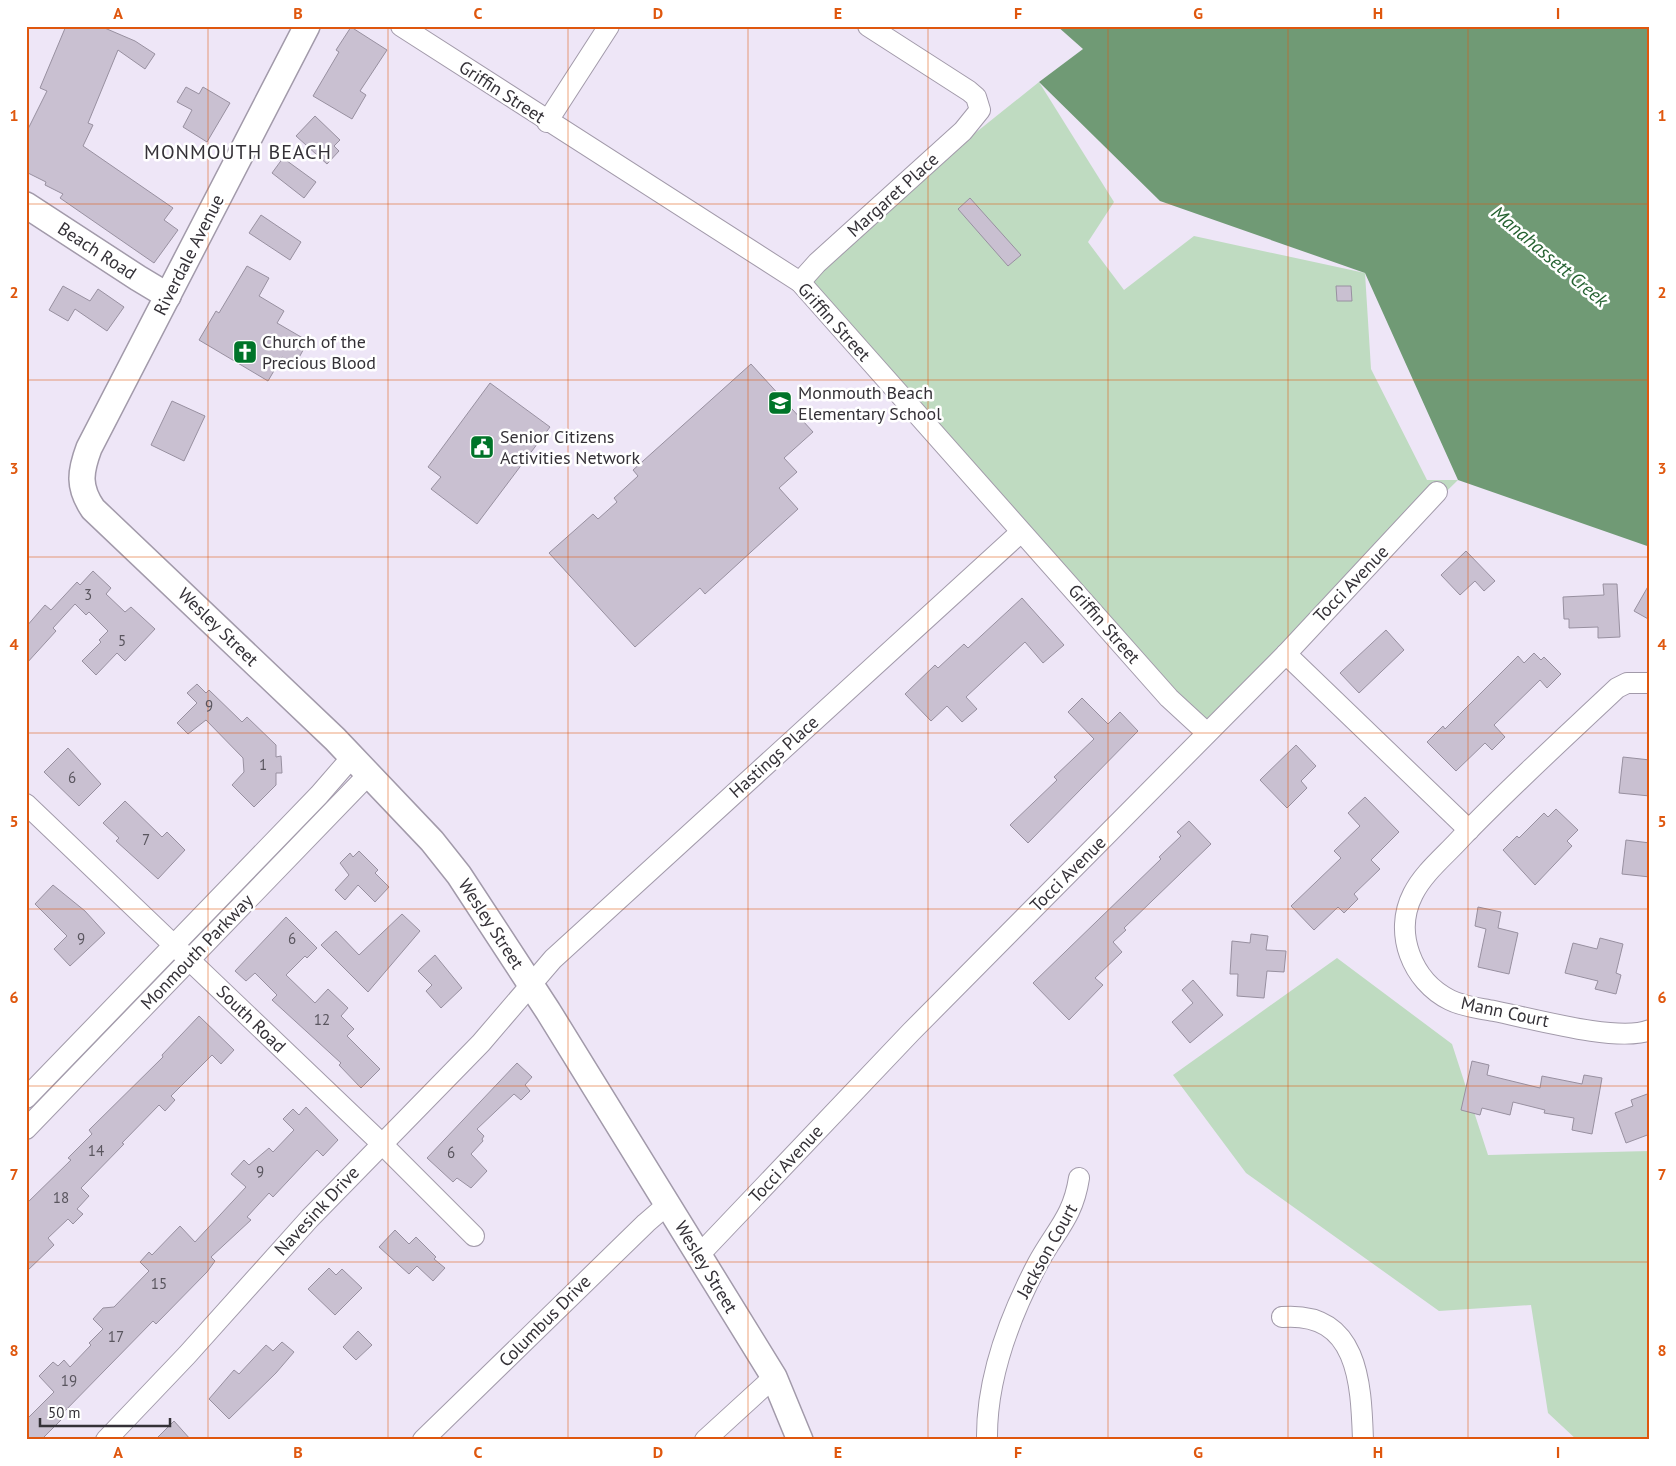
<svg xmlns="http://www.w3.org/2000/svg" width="1676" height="1466" font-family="'PT Sans',sans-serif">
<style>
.green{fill:#bfdbc1}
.water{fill:#709a75}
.building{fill:#c9c0d1;stroke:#9890a0}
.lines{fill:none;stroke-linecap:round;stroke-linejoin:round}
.minor-casing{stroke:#a29aaa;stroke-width:22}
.tertiary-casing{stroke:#a29aaa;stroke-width:28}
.minor{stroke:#fff;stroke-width:20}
.tertiary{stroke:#fff;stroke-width:25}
.grid{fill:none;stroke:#df570e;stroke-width:1;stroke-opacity:0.55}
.labels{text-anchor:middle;stroke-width:5;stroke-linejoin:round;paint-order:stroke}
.number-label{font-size:15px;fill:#59555e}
.street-label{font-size:18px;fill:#343137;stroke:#fff}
.poi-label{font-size:18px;fill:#343137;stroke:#fff;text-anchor:start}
.water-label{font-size:19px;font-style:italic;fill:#256231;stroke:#fff}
.quarter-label{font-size:20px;letter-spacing:1px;fill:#343137;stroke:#fff}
.neatline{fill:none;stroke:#df570e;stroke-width:2}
.grid-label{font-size:16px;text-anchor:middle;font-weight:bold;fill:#df570e}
</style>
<rect width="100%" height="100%" fill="#eee6f7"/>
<g class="green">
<path d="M1039,82l75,120 -26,40 36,48 70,-54 171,37 6,96 56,111h31l-256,251 -404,-456z"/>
<path d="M1337,958l115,86 36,111 162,-4v289h-73l-29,-27 -17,-108 -92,6 -193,-138 -73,-98z"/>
</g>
<path class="water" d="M1057,26h593v521l-192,-67 -93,-207 -205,-72 -121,-119 44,-33z"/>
<g class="building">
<path d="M66,26h34l35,15 20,13 -10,15 -27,-19 -30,73 5,2 -10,21 90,62 -9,12 14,10 -24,33 -94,-65 3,-4 -18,-9 1,-3 -20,-10v-39l21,-42 -7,-3z"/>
<path d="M351,27l36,23 -27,41 6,4 -14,24 -39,-23 26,-44 -3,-2z"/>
<path d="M186,87l13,7 4,-7 27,16 -23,39 -24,-15 9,-17 -15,-8z"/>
<path d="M315,116l25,24 -6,6 5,5 -12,13 -31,-28z"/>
<path d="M283,158l33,24 -12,16 -32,-25z"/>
<path d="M970,198l51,57 -13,11 -50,-57z"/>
<path d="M261,215l40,27 -11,18 -41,-27z"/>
<path d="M247,266l22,12 -10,18 25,15 -7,12 31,18 -13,24 -13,-8 -14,24 -69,-41 17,-29 3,2z"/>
<path d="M63,286l27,15 8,-12 26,18 -17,24 -32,-22 -7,12 -19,-11z"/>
<path d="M1336,286h15l1,15h-15z"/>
<path d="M751,364l62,68 -29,26 13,14 -18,16 19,21 -93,85 -5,-6 -65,59 -86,-94 44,-39 5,5 19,-17 -3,-4 24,-22 -5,-6z"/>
<path d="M490,383l60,44 -73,97 -46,-35 10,-12 -13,-10z"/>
<path d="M172,401l33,15 -21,45 -33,-16z"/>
<path d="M1466,551l29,30 -11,10 -9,-10 -15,14 -19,-20z"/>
<path d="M93,571l18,17 -5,6 19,18 6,-5 24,22 -30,32 -8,-8 -21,22 -14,-14 19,-19 -2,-2 9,-9 -19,-19 -3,3 -11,-11 -22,24 3,3 -30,33v-37l19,-22 6,5 26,-28 3,3z"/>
<path d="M1650,583v37l-16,-9z"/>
<path d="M1603,584h14l3,53 -22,1v-11l-29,1v-9h-5l-1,-22 41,-2z"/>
<path d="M1022,598l42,47 -21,18 -18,-21 -59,55 11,12 -15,13 -15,-16 -16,15 -26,-27 30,-29 3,3 26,-24 4,4z"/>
<path d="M1386,630l18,20 -45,43 -19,-20z"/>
<path d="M1534,653l7,7 3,-3 17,17 -14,14 -7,-8 -46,45 11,12 -13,13 -7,-7 -29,28 -29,-29 16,-16 2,3 73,-73 6,7z"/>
<path d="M197,684l9,9 3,-3 33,32 5,-5 29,28v12l5,-1 1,17h-6v12l-22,22 -22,-22 12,-13 -1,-14 -37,-38 -18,14 -11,-11 20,-20 -10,-10z"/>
<path d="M1082,698l26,26 12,-12 18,19 -110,112 -18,-18 47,-45 -3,-3 40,-38 -26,-27z"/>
<path d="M1296,745l20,21 -15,15 6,7 -20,20 -27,-28z"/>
<path d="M68,748l33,36 -22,22 -35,-34z"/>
<path d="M1623,757l27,3v36l-31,-3z"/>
<path d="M1365,797l34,35 -28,28 9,9 -26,25 4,5 -14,14 -6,-6 -24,23 -23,-24 50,-48 -7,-7 26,-25 -12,-13z"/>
<path d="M125,801l37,36 5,-5 18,18 -27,29 -42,-38 3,-3 -16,-15z"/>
<path d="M1556,809l22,21 -11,11 5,5 -37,39 -32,-35 14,-14 2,2 25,-25 4,4z"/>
<path d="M1189,821l22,23 -87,84 2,2 -13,12 9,10 -27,26 8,7 -34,35 -36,-37 128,-124 -2,-2 22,-21 -4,-4z"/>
<path d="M1626,840l24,3v34l-28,-3z"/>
<path d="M359,851l19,19 -3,3 14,14 -14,15 -17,-17 -13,15 -10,-10 14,-15 -9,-12 10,-10 3,4z"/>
<path d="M53,885l32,26 20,22 -35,33 -16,-17 13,-13 -32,-32z"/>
<path d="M1478,907l23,5 -3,16 20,5 -9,41 -31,-7 8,-38 -11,-3z"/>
<path d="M402,914l18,17 -52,61 -47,-47 15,-14 23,24z"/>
<path d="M286,917l31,31 -10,10 -2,-2 -19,19 29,28 13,-14 20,19 -7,8 13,13 -7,7 33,33 -19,19 -22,-23 2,-2 -69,-63 5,-5 -22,-22 -9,8 -11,-10z"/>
<path d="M1251,934l17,2 -2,14 20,1 -2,21 -17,-1 -3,27 -27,-2 1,-22h-8l2,-33 18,2z"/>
<path d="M1600,938l23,6 -7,29 5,2 -5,19 -21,-5 3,-8 -33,-8 8,-30 24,6z"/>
<path d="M435,955l27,33 -21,20 -15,-17 6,-6 -14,-14z"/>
<path d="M1193,980l30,35 -33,28 -18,-21 21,-19 -11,-13z"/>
<path d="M199,1016l35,34 -13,14 -9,-9 -41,41 4,4 -10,11 -6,-6 -37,38 2,1 -43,44 8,8 -12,13 6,5 -10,10 -5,-5 -20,19 6,7 -28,27v-68l45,-44 -3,-2 24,-24 -3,-4 74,-73 -1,-2z"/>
<path d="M1472,1061l17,4 -2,10 53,13 2,-12 40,8 2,-9 18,3 -10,56 -20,-4 2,-12 -30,-5 1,-3 -32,-8 -3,13 -28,-7 -2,7 -19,-5z"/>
<path d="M517,1063l15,14 -7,8 5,6 -9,9 -7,-6 -37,35 7,7 -2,3 1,2 -12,13 16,17 -16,17 -14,-10 -4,4 -26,-24z"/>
<path d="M1650,1093v41l-24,9 -11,-30 18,-7 -2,-6z"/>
<path d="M306,1107l32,33 -15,16 -6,-6 -44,47 -4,-4 -22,24 4,3 -40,37 4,4 -8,11 -51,52 -3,-3 -94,96 2,3 -20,20h-15v-20l28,-28 -15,-16 14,-14 5,4 6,-6 6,7 21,-22 -2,-2 14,-14 -10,-10 10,-11 11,-1 35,-36 -9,-9 9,-10 3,3 28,-29 15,16 51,-55 -15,-13 13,-14 5,5 20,-17 4,4 21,-22 -11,-11 10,-10 6,6z"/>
<path d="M395,1230l14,14 7,-7 20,20 -2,2 11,9 -12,13 -16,-15 -8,8 -30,-27z"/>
<path d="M329,1268l7,7 6,-6 20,19 -27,27 -27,-26z"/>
<path d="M358,1331l14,14 -16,15 -13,-13z"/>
<path d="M282,1342l12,10 -18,21 -47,46 -20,-20 25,-29 5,4 27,-29 7,6z"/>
<path d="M174,1421l17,19h-36z"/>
</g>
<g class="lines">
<defs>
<g id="minor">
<path d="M401,26l399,256 369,416 38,35"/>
<path d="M547,122l62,-96"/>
<path d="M800,282l17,-19 146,-132 17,-21 -4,-13 -7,-6 -101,-65"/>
<path d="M1286,654l183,176"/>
<path d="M1650,683h-23l-10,5c-52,49 -105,97 -155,149 -16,18 -38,35 -49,57 -20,39 -1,87 37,106 14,7 29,8 44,11 36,7 124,32 156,19"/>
<path d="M26,804l355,339 93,93"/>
<path d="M26,1098l293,-303 33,-38"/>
<path d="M26,1129l342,-354"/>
<path d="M699,1255l212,-223 375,-378 151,-162"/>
<path d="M1282,1317c77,-6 79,67 81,123"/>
<path d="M106,1440l81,-85 123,-137 171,-175 72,-84 468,-427"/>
<path d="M423,1440l223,-217 22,-19"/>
<path d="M705,1440l69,-63"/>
<path d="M987,1440c-1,-61 23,-124 51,-177 18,-33 35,-46 41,-85"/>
</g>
<g id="tertiary">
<path d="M307,26l-218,422c-9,24 -11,39 4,61l242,230 97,102 27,34 89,136 226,366 26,63"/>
<path d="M26,205l112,73 30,18"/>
</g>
</defs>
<use href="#minor" class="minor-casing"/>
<use href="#tertiary" class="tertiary-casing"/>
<use href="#minor" class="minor"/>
<use href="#tertiary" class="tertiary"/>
</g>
<path class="grid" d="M208,26v1414M388,26v1414M568,26v1414M748,26v1414M928,26v1414M1108,26v1414M1288,26v1414M1468,26v1414M26,204h1624M26,380h1624M26,557h1624M26,733h1624M26,909h1624M26,1086h1624M26,1262h1624"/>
<defs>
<symbol id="church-square" viewBox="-11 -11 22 22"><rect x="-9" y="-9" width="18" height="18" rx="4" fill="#007429" stroke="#fff"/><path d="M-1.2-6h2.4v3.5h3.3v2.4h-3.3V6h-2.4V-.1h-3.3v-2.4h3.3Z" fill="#fff"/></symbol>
<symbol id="school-square" viewBox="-11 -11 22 22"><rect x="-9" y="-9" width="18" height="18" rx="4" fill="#007429" stroke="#fff"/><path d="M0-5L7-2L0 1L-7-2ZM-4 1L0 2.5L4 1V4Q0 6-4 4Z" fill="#fff"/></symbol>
<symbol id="civic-square" viewBox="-11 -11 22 22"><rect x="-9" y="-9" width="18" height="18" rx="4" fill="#007429" stroke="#fff"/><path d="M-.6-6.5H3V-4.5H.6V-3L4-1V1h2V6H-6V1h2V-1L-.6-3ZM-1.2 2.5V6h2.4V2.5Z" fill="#fff"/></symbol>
</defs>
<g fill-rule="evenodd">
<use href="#church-square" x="231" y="338" width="28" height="28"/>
<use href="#school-square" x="766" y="389" width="28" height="28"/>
<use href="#civic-square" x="468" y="433" width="28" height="28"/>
</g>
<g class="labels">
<g class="number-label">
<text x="88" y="600">3</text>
<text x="122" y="646">5</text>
<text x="209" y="711">9</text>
<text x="263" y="770">1</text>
<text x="72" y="783">6</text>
<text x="146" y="845">7</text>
<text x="81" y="944">9</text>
<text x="292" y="944">6</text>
<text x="322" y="1025">12</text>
<text x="96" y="1156">14</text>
<text x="451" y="1158">6</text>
<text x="260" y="1177">9</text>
<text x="61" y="1203">18</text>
<text x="159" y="1289">15</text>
<text x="116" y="1342">17</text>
<text x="69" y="1386">19</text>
</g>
<g class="street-label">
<text transform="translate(502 92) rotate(33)" y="6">Griffin Street</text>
<text transform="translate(893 195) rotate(-42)" y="6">Margaret Place</text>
<text transform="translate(97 251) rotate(33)" y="6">Beach Road</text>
<text transform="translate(189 255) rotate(-63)" y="6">Riverdale Avenue</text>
<text transform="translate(834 322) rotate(48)" y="6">Griffin Street</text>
<text transform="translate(1351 584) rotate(-46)" y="6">Tocci Avenue</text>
<text transform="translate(1104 624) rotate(49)" y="6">Griffin Street</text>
<text transform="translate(218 627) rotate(44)" y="6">Wesley Street</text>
<text transform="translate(774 757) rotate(-42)" y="6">Hastings Place</text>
<text transform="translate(1068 874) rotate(-45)" y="6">Tocci Avenue</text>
<text transform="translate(491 924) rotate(57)" y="6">Wesley Street</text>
<text transform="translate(197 952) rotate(-46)" y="6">Monmouth Parkway</text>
<text transform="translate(1505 1012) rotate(12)" y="6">Mann Court</text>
<text transform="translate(251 1019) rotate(44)" y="6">South Road</text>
<text transform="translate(786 1164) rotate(-47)" y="6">Tocci Avenue</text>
<text transform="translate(317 1211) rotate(-47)" y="6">Navesink Drive</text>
<text transform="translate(1047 1251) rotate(-61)" y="6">Jackson Court</text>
<text transform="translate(706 1267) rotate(59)" y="6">Wesley Street</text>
<text transform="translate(545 1321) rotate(-45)" y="6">Columbus Drive</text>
</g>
<g class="poi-label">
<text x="262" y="348">Church of the<tspan x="262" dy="21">Precious Blood</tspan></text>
<text x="798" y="399">Monmouth Beach<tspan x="798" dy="21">Elementary School</tspan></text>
<text x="500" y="443">Senior Citizens<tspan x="500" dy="21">Activities Network</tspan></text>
</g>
<g class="water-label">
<text transform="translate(1550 256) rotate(40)" y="7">Manahassett Creek</text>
</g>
<g class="quarter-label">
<text x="238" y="159">MONMOUTH BEACH</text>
</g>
</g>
<rect width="1676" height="1466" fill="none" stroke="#ffffff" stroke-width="55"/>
<path d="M40 1418v8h130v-8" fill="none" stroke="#343137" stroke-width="2.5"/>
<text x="48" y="1418" font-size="15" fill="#343137" stroke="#ffffff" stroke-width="4" paint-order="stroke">50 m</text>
<rect x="28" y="28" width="1620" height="1410" class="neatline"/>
<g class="grid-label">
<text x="118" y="19">A</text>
<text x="298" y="19">B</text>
<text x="478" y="19">C</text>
<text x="658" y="19">D</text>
<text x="838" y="19">E</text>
<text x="1018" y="19">F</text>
<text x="1198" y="19">G</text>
<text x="1378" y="19">H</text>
<text x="1558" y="19">I</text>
<text x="14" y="121">1</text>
<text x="1662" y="121">1</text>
<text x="14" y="298">2</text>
<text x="1662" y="298">2</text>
<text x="14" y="474">3</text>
<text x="1662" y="474">3</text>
<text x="14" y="650">4</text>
<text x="1662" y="650">4</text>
<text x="14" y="827">5</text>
<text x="1662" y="827">5</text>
<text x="14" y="1003">6</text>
<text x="1662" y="1003">6</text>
<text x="14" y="1180">7</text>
<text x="1662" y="1180">7</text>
<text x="14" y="1356">8</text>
<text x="1662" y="1356">8</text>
<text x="118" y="1458">A</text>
<text x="298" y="1458">B</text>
<text x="478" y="1458">C</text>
<text x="658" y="1458">D</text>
<text x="838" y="1458">E</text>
<text x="1018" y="1458">F</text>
<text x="1198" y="1458">G</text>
<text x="1378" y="1458">H</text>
<text x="1558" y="1458">I</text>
</g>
</svg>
